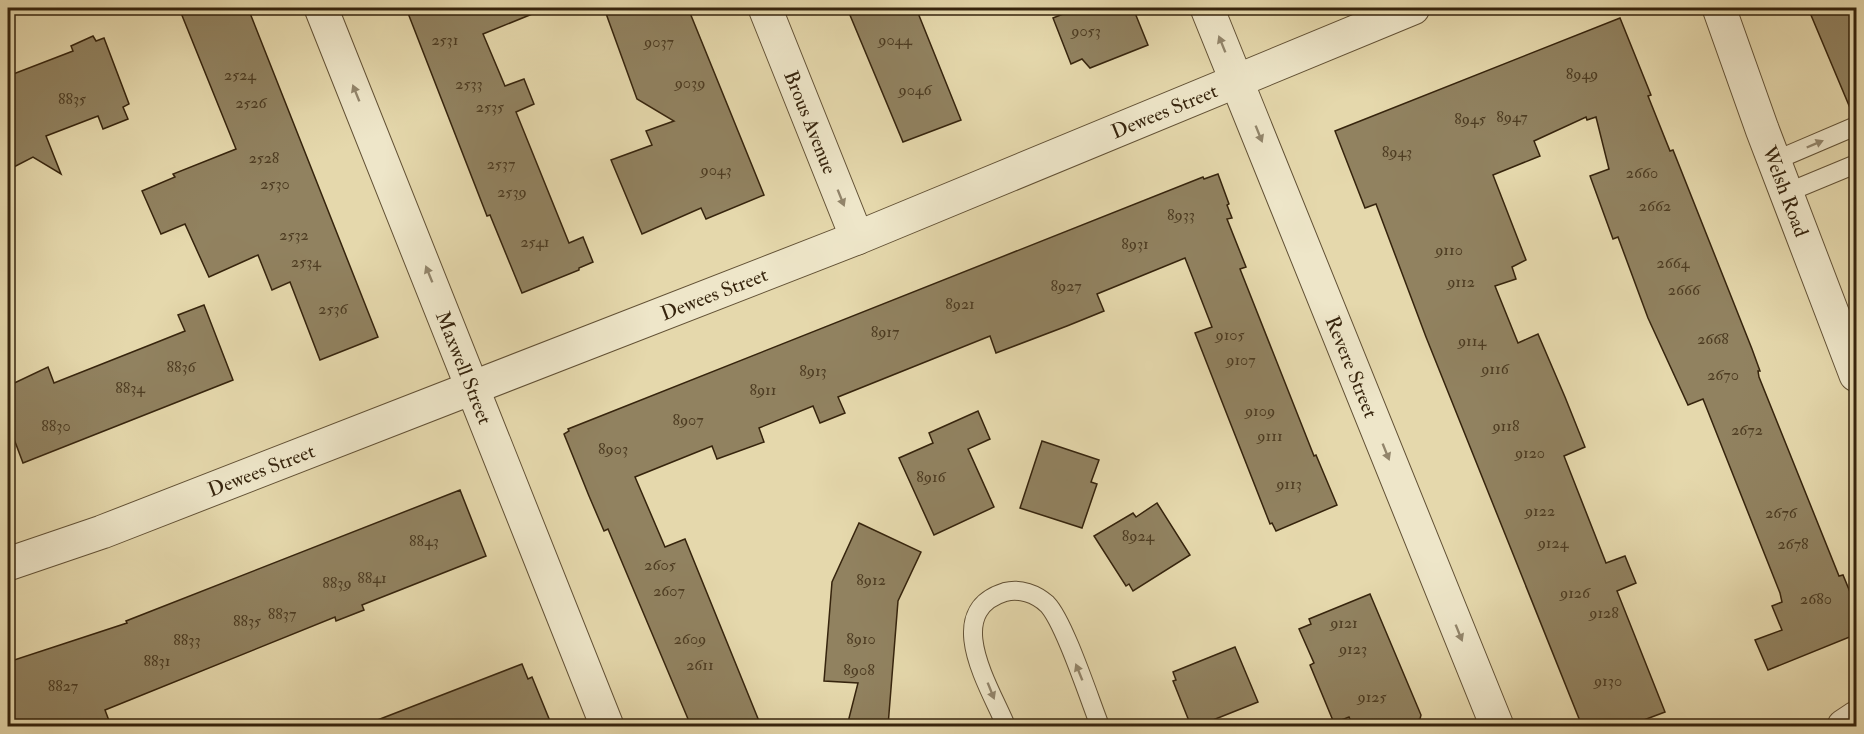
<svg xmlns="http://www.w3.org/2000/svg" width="1864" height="734" font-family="'IM FELL Double Pica',serif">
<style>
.building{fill:#918260;stroke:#36240d;stroke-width:1.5}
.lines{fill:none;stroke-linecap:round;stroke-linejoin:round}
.service-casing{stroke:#625135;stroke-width:20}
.minor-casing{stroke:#625135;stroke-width:35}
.tertiary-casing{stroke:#625135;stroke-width:35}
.service{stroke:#eee6c9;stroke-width:18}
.minor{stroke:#eee6c9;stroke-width:33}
.tertiary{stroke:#eee6c9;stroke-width:33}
.oneway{fill:#92856b}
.labels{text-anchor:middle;stroke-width:4.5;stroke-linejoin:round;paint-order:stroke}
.number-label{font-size:16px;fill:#4d3c22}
.street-label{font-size:20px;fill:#36240d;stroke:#eee6c9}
</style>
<rect width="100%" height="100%" fill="#e5d8ac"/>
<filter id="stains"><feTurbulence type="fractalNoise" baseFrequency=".00333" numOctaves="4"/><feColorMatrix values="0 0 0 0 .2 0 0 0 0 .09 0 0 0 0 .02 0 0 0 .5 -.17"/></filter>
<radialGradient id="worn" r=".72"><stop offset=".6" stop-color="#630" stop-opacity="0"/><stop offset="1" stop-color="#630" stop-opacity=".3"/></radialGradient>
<g class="building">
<path d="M179,8h69l130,329 -58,23 -30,-78 -18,8 -14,-35 -49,22 -24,-53 -24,10 -19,-43 33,-14 -2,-3 63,-25z"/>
<path d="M406,8h141l-64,26 22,52 19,-7 10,25 -18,8 53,131 14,-6 10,25 -14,6v2l-57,23 -32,-78 -3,1z"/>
<path d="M604,8h84l76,187 -58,24 -5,-11 -59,26 -31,-74 41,-15 -6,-14 28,-10 -37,-22z"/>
<path d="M847,8h69l45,112 -58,22z"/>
<path d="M1078,8h55l15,37 -58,23 -8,-9 -11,5 -18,-46z"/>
<path d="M1808,8h49v107h-4z"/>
<path d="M1620,18l31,77 -3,1 22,55 3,-1 79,199 8,22h-2l1,6 80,199 4,-1 14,34v25l-89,36 -13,-30 27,-10 -10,-24 10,-4 -2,-9 -77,-194 -15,6 -40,-87 -30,-81 -5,2 -23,-63 19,-7 -13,-52 -9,3 -1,-3 -52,24 6,15 -47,19 33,85 -14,7 4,12 -21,7 23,57 20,-9 27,63 20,50 -21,9 42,107 19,-7 11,27 -19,8 48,121 -37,14h-46l-156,-389 -50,-133 -11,4 -30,-77z"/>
<path d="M93,36l3,5 8,-3 25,66 -6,3 5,12 -25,10 -5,-13 -52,20 15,38 -28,-17 -25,13v-94l65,-25 -2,-5z"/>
<path d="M1218,174l11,30 -2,1 5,13 -5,1 19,48 -6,2 74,187 2,-1 21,50 -61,26 -4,-8 -2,1 -75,-191 17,-6 -27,-69 -88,36 7,17 -37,15 -71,27 -6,-17 -152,61 7,16 -25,10 -7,-17 -54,22 5,14 -47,17 -5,-13 -77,31 30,70 20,-8 76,187h-70l-83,-197 -4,2 -15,-35 -25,-62 5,-3 -1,-2 635,-252 1,2z"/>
<path d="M204,305l29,75 -210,83 -15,-40v-37l40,-19 6,16 101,-40 30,-12 -7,-16z"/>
<path d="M978,411l12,28 -22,10 26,58 -60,28 -35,-77 34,-15 -4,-10z"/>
<path d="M1042,441l57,19 -8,22 6,2 -15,44 -62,-20z"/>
<path d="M460,490l26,66 -124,49 2,5 -28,11 -1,-4 -230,93 6,16h-103v-64l119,-39 -1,-2z"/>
<path d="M1157,503l33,52 -57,36 -4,-7 -3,2 -32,-50 39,-23 3,4z"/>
<path d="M859,523l62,29 -23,49 -10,125h-41l11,-43 -34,-2 8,-99z"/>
<path d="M1370,594l51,121 -1,4 -19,7h-48l-4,-9 -15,6 -24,-58 4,-2 -15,-34 12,-5 -2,-5z"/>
<path d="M1235,647l23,55 -60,24h-7l-18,-45 3,-1 -3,-8z"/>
<path d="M522,664l6,15 4,-2 20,49h-190z"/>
</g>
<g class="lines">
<defs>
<g id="service">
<path d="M1774,161l82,-35"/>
<path d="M1786,193l70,-29"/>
<path d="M1006,726c-16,-39 -65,-114 -1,-134 15,-4 31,2 42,12 17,17 43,97 53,122"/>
</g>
<g id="minor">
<path id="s1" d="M321,8l286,718"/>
<path id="s2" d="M765,8l92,230"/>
<path id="s3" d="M1207,8l290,718"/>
<path id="s4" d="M8,564l94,-32 755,-294 556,-230"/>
</g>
<g id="tertiary">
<path id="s5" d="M1719,8l43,121 94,246"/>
<path d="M1844,726l12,-8"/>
</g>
</defs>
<use href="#service" class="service-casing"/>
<use href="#minor" class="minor-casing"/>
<use href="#tertiary" class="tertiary-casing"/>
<use href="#service" class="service"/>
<use href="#minor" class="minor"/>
<use href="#tertiary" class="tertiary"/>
</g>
<defs><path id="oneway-solid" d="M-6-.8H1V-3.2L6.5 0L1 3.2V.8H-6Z" transform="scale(1.5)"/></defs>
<g class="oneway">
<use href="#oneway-solid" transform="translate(1222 44) rotate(-112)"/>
<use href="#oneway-solid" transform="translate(356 93) rotate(-112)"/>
<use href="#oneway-solid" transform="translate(1259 134) rotate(68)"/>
<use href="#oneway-solid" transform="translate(1815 144) rotate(-23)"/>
<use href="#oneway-solid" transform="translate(841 198) rotate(68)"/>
<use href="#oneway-solid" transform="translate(429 274) rotate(-112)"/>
<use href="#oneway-solid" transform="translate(1386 452) rotate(68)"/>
<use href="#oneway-solid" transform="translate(1459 633) rotate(68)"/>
<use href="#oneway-solid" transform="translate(1079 672) rotate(-112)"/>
<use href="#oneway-solid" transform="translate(991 691) rotate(68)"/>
</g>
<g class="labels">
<g class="number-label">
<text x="1086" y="36">9053</text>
<text x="445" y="45">2531</text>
<text x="895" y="45">9044</text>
<text x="659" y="47">9037</text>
<text x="1582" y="79">8949</text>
<text x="240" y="80">2524</text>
<text x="690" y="88">9039</text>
<text x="469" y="89">2533</text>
<text x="915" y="95">9046</text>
<text x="72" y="104">8835</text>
<text x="251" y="108">2526</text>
<text x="490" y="112">2535</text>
<text x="1512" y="122">8947</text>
<text x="1470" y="124">8945</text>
<text x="1397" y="157">8943</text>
<text x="264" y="163">2528</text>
<text x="501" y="169">2537</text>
<text x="716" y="175">9043</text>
<text x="1642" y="178">2660</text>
<text x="275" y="189">2530</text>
<text x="512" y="197">2539</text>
<text x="1655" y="211">2662</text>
<text x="1181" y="220">8933</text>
<text x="294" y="240">2532</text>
<text x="535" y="247">2541</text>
<text x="1135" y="249">8931</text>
<text x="1449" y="255">9110</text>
<text x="306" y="267">2534</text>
<text x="1673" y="268">2664</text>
<text x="1461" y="287">9112</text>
<text x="1066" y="291">8927</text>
<text x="1684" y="295">2666</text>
<text x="960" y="309">8921</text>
<text x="333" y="314">2536</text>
<text x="885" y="337">8917</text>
<text x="1230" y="340">9105</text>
<text x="1713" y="344">2668</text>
<text x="1472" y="346">9114</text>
<text x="1241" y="365">9107</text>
<text x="181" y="372">8836</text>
<text x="1495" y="374">9116</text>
<text x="813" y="376">8913</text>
<text x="1723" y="380">2670</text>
<text x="130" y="393">8834</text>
<text x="763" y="395">8911</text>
<text x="1260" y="416">9109</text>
<text x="688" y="425">8907</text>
<text x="56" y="431">8830</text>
<text x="1506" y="431">9118</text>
<text x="1747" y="435">2672</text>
<text x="1270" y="441">9111</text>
<text x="613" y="454">8903</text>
<text x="1530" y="458">9120</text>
<text x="931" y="482">8916</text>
<text x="1289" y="489">9113</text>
<text x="1540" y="516">9122</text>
<text x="1781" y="518">2676</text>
<text x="1138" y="541">8924</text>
<text x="424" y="546">8843</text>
<text x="1553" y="548">9124</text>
<text x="1793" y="549">2678</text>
<text x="660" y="570">2605</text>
<text x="372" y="583">8841</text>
<text x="871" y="585">8912</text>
<text x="337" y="588">8839</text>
<text x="669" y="596">2607</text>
<text x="1575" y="598">9126</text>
<text x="1816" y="604">2680</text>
<text x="1604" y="618">9128</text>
<text x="282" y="619">8837</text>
<text x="247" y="626">8835</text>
<text x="1344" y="628">9121</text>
<text x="690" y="644">2609</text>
<text x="861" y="644">8910</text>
<text x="187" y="645">8833</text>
<text x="1353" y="654">9123</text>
<text x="157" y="666">8831</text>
<text x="700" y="670">2611</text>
<text x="859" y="675">8908</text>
<text x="1608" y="686">9130</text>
<text x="63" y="691">8827</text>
<text x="1372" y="702">9125</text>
</g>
<g class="street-label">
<text dy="7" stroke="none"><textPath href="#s4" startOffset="1242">Dewees Street</textPath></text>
<text dy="7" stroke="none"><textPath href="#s2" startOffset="123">Brous Avenue</textPath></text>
<text dy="7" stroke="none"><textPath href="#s5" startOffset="195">Welsh Road</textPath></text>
<text dy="7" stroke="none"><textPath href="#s4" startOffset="756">Dewees Street</textPath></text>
<text dy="7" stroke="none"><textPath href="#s1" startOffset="387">Maxwell Street</textPath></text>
<text dy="7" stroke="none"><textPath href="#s3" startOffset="387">Revere Street</textPath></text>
<text dy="7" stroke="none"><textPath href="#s4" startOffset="270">Dewees Street</textPath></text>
</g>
</g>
<rect width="1864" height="734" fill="none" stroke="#e5d8ac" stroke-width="30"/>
<rect x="9" y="9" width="1846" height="716" fill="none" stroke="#36240d" stroke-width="3"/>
<rect x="15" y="15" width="1834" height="704" fill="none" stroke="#36240d" stroke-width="1.5"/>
<rect width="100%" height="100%" filter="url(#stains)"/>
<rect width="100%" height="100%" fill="url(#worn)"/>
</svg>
